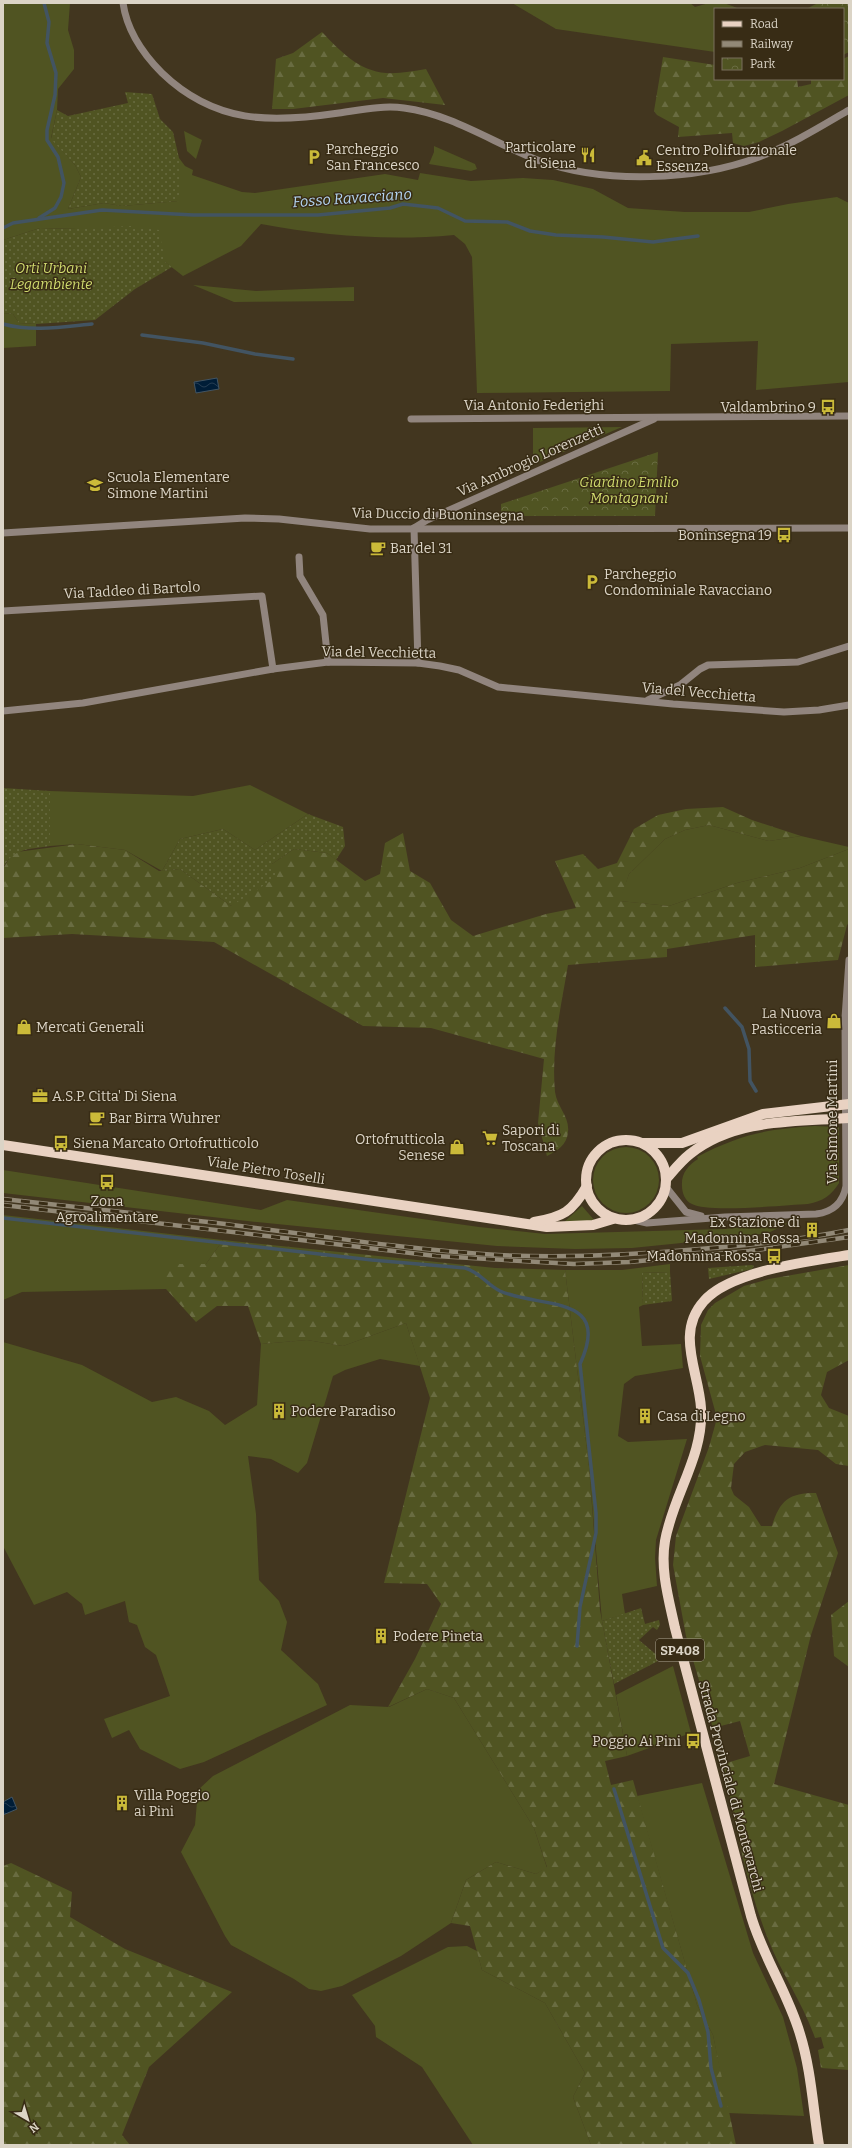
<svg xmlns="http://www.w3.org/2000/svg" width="852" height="2148" font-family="Bitter,serif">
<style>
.grass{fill:#505422}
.forest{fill:url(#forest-firs)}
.park{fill:url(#park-crowns)}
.garden{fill:url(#garden-dots)}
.water{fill:url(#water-waves);stroke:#425462}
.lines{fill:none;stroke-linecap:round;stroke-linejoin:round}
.stream{stroke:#425462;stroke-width:3.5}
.minor{stroke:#91857e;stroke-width:7}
.major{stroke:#e9d2c2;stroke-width:10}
.rail-casing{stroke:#928977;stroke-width:4.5}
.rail{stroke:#382c15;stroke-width:3;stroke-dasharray:9;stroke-linecap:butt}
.labels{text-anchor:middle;stroke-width:3;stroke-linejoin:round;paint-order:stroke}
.shield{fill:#382c15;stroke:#aaa291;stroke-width:1}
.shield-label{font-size:13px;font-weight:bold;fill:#dbd4c6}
.poi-label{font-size:14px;fill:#dbd4c6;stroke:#382c15;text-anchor:start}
.park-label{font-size:14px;font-style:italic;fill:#d0db6e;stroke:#382c15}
.street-label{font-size:14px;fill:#dbd4c6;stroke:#382c15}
.water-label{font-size:15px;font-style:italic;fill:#b3d4f1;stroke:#382c15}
</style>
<defs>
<pattern id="forest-firs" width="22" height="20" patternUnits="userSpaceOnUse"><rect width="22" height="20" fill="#505422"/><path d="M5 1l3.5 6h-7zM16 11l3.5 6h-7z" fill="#696c41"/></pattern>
<pattern id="park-crowns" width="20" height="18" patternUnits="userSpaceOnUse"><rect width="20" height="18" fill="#505422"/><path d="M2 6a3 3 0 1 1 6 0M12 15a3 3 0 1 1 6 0" fill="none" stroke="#696c41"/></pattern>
<pattern id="garden-dots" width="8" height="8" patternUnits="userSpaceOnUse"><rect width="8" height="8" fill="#505422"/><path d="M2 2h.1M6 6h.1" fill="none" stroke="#696c41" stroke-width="1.8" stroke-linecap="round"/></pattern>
<pattern id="water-waves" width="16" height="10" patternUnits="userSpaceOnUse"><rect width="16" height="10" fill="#001d37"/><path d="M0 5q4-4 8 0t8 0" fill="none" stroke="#253d52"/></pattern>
</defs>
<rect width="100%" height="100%" fill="#42361f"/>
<g class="grass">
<path d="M3,3h67l-2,27 6,20v19l-16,20 -1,21 -6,28 24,27 6,12 -13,32 36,-6 18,3 56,-5 1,-43 6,8 8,4 -1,5 50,17 13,1 130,-19 33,6 2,-7 51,8 52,-3 30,2 40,9 35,19 57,4h64l39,-8 49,-7 12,6v179l-93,8 2,-49 -87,3 -1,47 -193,2 -5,-136 -7,-13 -11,-9c-65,6 -129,1 -193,-11l-20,22 -58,30 -18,-14 -89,-33 -36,-1 -37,12z"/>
<path d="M512,3h178l5,4c18,-6 28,-6 44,2h-24v43l-159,-23z"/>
<path d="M184,131l18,9 -6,19 -9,-8z"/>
<path d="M434,146l41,18 2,5 -6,2 -42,-7 5,-12z"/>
<path d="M193,285l63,6 98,-4v14l-120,1z"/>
<path d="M3,313l10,1 6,9 17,1v22l-33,2z"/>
<path d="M622,427l-89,38v-37z"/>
<path d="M250,785l58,29 -53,36 -32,-21 -43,10 -18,32 -37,-21 -48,-6 -27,2v-55l143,5z"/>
<path d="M709,825l60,16 32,-5 48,11v2l-49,19 -63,15 -68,23 -50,-5 10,-27 36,-35 20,-9z"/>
<path d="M815,1126l24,1v56c-8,13 -16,18 -31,21 -22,1 -101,9 -116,0 -7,-3 -10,-11 -10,-18 -1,-12 6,-21 16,-27l-1,-2c43,-23 71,-28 118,-31z"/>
<circle cx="626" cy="1180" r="33"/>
<path d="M3,1170l258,40 26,-10 192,27 66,7 179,-5 65,-6 -21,10 -47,6 -89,9 -57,1 -78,-3 -240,-24 -254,-29z"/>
<path d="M582,1206l13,15 -32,2z"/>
<path d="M3,1215l220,25 -17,24h-40v25l-144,3 -19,8z"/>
<path d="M670,1264v8l-28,1 1,32 -4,2 3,39 39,-2 2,24 -48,8 -11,8 -6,52 10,6 59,-3 -31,101 -1,18 2,28 -35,8 3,20 -23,7 -13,-154 -24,-197h57z"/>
<path d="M406,1323l14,43 -40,-7 -35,11 -12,6 -26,87 -9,10 -27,-14 -23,-3 8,58 3,66 20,21 8,21 -6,28 37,34 9,21 -123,57 -24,7 -40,-20 -11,-19 -17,8 -8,-19 66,-23 -14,-41 -11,-8 -8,-22 -8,-3 -4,-21 -40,14 -3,-11 -15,-12 -33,13 -31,-59v-204l79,23 70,37 24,-5 33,14 16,14 32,-20 4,-61 46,-4 36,6z"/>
<path d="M673,1666l18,67 -64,23 -11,-61z"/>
<path d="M427,1689l27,9 80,130 13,40 -11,6 -40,-12 -30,18 -15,43 -50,33 -59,30 -21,5 -12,-2 -15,-10 -63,-34 -6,-9 -44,-84 14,-27 3,-35 15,-14 137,-71 39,2z"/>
<path d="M702,1783l51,170 30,64 14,51 7,48 -76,-3 -15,-78 -16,-30 -60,-209z"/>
<path d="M467,1946l10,5 5,19 63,33 40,70 -12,24 18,48h-118l-51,-78 -46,-30 -1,-11 -23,-31 96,-48z"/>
</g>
<g class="forest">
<path d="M322,32c18,19 37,39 64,41 13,1 27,-2 40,-4l19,36 -62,-7 -90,11h-21l4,-50 17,-6z"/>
<path d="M849,56v39l-67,36 -23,11 -15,4 -11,-3 -1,-10 -54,4 1,-10 -22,-12 -3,-4 9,-54 52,8v14h82l1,8 13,-3v-5h32v-20z"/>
<path d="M723,807l29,13 49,16 -32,5 -60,-16 -24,5 -20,9 -36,35 -9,27 49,5 68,-23 63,-15 49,-19v74l-2,2 -9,35 -83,7v-32l-88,14v8l-99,8c-7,42 -17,84 -13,127 2,15 15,25 13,40 -1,13 -11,19 -21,24l-9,-33 6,-64 -113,-31 -68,-2 -149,-84 -142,-8 -69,4v-69l8,-14 6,-3 60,-8 48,6 34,21 21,-2 51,37 41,-42 22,-15 33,4 38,28 15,-7 5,-31 18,-10 7,38 20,12 21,37 22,16 73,-22 30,-6 -21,-47 28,-7 15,15 19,-6 17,-34 24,-14 28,-6z"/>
<path d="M223,1240l272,28 70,2 24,197 11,143 27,146 -22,5 6,24 22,-5 64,225 16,30 23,110h-145l-18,-48 12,-24 -40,-70 -63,-33 -12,-44 -19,-3 15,-43 30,-18 40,12 11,-7 -13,-39 -80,-130 -27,-9 -39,18 27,-48 26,-55 -14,-20 -43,-1 46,-185 -24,-75 -63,23 -36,-6 -46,4 -13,-38h-31l-21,16 -30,-33v-25h40z"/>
<path d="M849,1265v95l-22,12 -6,23 8,13 20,8v50l-13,-2 -18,-14 -53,-5 -20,7 -11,12 -3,24 3,7 15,12 12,19h11c8,-26 17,-33 44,-33l22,60 -27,82 -37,149 75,21v265l-28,-2 -3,-18 6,-2 -3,-11 -6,1c-12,-35 -34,-65 -47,-99 -22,-55 -33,-117 -45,-175l27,-8 -10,-35 -27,7 -27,-92 -13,-71 3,-29 33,-89 8,-29 -17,-62 1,-31 7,-15 7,-7 29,-17 25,-7z"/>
<path d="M849,1601v66l-15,-11 -3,-41z"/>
<path d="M11,1863l61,29 -2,25 55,32 107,43 -83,75 -27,68 8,10h-127v-279z"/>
</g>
<g class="park">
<path d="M818,3h31v49l-6,3v-46h-37z"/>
<path d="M658,452l-3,64h-154v-12z"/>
</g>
<g class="garden">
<path d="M125,92l27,2 8,25 13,13 6,26v43l-57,5 -18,-3 -36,6 13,-32 -6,-12 -24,-26 6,-29 11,6 60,-13z"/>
<path d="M130,226l29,4 6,32 7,5 -37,22 -40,31 -59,4 -17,-1 -6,-9 -10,-1v-73l37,-12 36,1z"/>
<path d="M3,788l47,3v55c-19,3 -39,2 -47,23z"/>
<path d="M308,814l35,13 2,19 -9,14 -9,-7 -33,-4 -22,15 5,13 -46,29 -51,-37 -18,2 18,-32 43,-10 32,21z"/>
<path d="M752,1265l2,1 -2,3 -43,10 -1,-11z"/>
<path d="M670,1272l2,29 -29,4 -1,-32z"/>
<path d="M641,1608l4,16 14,-4 1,5 -3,5 -4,-3 -14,13 20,17 -1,4 -44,23 -12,-63z"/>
</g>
<g class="water">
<path d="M217,378l2,11 -23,4 -2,-11z"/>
<path d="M12,1797l5,12 -14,6v-13z"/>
</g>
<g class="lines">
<g class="stream">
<path d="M39,218l16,-10 6,-11 3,-14 -6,-26 -11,-17v-10l8,-35 1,-22 -9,-30 2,-21 -5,-19"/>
<path d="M3,228l10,-5 89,-13 91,5h125l72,-7 13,-4 35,4 27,13 42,1 23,9 26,4 47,2 50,5 45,-6"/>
<path d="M3,324c29,8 59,3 89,0"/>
<path d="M142,335l61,8 52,11 38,5"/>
<path d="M725,1008l17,19 7,22 1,32 6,10"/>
<path d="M3,1218l369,42 93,8c15,4 22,17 35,23 40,18 113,2 80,73l16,149v20l-16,74 -3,39"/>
<path d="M614,1789l49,159 25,25 11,27 9,32 3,36 10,38"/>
</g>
<g class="minor">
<path d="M123,3c4,28 20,51 39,70 53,51 109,50 177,40 21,-3 44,-8 65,-5 48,6 91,36 136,53 64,23 155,20 219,-4 32,-12 61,-30 90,-47"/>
<path d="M411,419l438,-3"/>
<path d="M414,528l13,-8 227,-101"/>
<path d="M414,528l4,135"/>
<path d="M3,533l242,-15 34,1 91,10 479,-1"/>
<path d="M299,557l1,19 23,39 5,47"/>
<path d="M3,611l259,-15 11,73"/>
<path d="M648,700l32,-15 20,-16 8,-4 90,-3 51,-16"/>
<path d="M3,711l80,-8 190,-34 55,-7 90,1 22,3 19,4 39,17 175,17 111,8 35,-2 30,-5"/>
<path d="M666,1187l20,25 15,4"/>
<path d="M634,1220l13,3 78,-6 91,-3c17,-2 27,-11 30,-28l-1,-168 4,-58"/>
</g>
<g class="major">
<circle cx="626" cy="1180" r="40"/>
<path d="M643,1143h39l81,-29 86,-10"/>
<path d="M3,1145l544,82 46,-2 20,-6"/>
<path d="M667,1178c7,-8 14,-17 23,-24 45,-36 105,-32 159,-36"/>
<path d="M534,1222c29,-5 38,-10 53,-36"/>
<path d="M819,2145c-6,-37 -8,-76 -19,-111 -12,-41 -37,-77 -49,-118l-76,-288c-6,-28 -15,-58 -10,-87 8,-46 39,-85 36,-133 -2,-36 -26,-75 3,-107 26,-30 106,-40 145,-46"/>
</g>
<defs>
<g id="rail">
<path d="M3,1199l137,15"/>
<path d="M3,1205l433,51 138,8 55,-2 120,-11 100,-14"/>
<path d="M190,1220c102,11 205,29 308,35 68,3 135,0 202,-6 50,-4 100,-9 149,-19"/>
</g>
</defs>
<use href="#rail" class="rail-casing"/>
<use href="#rail" class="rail"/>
</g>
<defs>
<symbol id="restaurant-bare" viewBox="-9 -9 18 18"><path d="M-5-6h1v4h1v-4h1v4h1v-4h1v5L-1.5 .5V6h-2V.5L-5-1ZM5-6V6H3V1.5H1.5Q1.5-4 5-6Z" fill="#cbba39" stroke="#382c15" stroke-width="2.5" paint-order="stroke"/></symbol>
<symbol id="parking-bare" viewBox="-9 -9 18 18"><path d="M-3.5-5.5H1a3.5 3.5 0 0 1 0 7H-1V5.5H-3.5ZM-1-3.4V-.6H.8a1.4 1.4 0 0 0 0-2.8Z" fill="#cbba39" stroke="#382c15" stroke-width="2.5" paint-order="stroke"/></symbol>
<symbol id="civic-bare" viewBox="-9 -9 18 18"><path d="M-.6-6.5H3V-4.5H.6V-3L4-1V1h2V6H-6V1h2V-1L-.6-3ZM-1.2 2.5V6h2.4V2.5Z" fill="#cbba39" stroke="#382c15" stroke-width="2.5" paint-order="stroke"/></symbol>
<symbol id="bus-bare" viewBox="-9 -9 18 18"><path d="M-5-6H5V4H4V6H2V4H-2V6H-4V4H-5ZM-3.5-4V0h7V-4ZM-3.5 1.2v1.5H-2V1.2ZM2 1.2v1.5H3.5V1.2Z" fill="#cbba39" stroke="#382c15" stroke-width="2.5" paint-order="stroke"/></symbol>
<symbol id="school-bare" viewBox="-9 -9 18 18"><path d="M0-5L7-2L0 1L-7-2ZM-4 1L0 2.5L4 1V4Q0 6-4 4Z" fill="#cbba39" stroke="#382c15" stroke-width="2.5" paint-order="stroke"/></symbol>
<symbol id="cafe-bare" viewBox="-9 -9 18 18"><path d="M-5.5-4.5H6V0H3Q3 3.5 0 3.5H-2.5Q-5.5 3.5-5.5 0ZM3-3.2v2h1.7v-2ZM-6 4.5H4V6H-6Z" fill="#cbba39" stroke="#382c15" stroke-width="2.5" paint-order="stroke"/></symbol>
<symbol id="shop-bare" viewBox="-9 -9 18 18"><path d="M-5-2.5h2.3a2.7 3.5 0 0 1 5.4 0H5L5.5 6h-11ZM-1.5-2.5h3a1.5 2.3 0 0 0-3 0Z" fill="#cbba39" stroke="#382c15" stroke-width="2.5" paint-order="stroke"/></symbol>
<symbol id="office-bare" viewBox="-9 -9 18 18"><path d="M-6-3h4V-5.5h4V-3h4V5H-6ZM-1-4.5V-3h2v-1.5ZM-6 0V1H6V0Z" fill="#cbba39" stroke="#382c15" stroke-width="2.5" paint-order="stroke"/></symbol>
<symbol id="supermarket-bare" viewBox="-9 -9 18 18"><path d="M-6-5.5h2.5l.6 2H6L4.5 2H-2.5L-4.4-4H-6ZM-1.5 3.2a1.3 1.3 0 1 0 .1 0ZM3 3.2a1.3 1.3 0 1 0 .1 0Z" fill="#cbba39" stroke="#382c15" stroke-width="2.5" paint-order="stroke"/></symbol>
<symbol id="building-bare" viewBox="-9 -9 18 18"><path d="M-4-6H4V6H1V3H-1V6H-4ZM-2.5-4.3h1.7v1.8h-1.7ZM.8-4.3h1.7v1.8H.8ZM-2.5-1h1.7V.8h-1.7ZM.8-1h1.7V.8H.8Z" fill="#cbba39" stroke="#382c15" stroke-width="2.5" paint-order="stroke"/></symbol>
</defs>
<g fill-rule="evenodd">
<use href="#restaurant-bare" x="577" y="144" width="22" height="22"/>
<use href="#parking-bare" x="303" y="146" width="22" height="22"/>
<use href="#civic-bare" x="633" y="147" width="22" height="22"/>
<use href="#bus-bare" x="817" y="396" width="22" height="22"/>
<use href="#school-bare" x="84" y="474" width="22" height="22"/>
<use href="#bus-bare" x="773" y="524" width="22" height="22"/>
<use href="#cafe-bare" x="367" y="537" width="22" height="22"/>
<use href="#parking-bare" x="581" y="571" width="22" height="22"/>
<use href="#shop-bare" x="823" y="1010" width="22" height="22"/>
<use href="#shop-bare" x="13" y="1016" width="22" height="22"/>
<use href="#office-bare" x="29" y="1085" width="22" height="22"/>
<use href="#cafe-bare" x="86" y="1107" width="22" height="22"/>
<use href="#supermarket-bare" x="479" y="1127" width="22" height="22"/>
<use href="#bus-bare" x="50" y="1132" width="22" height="22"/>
<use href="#shop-bare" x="446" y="1136" width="22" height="22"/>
<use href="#bus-bare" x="96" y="1171" width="22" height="22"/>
<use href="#building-bare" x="801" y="1219" width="22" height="22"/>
<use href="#bus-bare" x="763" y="1245" width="22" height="22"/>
<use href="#building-bare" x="268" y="1400" width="22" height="22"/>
<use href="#building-bare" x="634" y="1405" width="22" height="22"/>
<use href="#building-bare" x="370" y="1625" width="22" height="22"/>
<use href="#bus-bare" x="682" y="1730" width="22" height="22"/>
<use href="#building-bare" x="111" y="1792" width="22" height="22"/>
</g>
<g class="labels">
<rect class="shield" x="656" y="1639" width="48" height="22" rx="3"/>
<g class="shield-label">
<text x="680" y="1655">SP408</text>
</g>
<g class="poi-label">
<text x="576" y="152" text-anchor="end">Particolare<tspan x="576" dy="16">di Siena</tspan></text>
<text x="326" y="154">Parcheggio<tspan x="326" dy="16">San Francesco</tspan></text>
<text x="656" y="155">Centro Polifunzionale<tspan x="656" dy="16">Essenza</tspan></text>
<text x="816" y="412" text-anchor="end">Valdambrino 9</text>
<text x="107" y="482">Scuola Elementare<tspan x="107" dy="16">Simone Martini</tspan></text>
<text x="772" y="540" text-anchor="end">Boninsegna 19</text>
<text x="390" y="553">Bar del 31</text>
<text x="604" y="579">Parcheggio<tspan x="604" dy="16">Condominiale Ravacciano</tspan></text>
<text x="822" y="1018" text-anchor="end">La Nuova<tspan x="822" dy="16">Pasticceria</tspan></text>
<text x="36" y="1032">Mercati Generali</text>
<text x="52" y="1101">A.S.P. Citta' Di Siena</text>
<text x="109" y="1123">Bar Birra Wuhrer</text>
<text x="502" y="1135">Sapori di<tspan x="502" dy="16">Toscana</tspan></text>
<text x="445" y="1144" text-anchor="end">Ortofrutticola<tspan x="445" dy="16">Senese</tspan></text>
<text x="73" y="1148">Siena Marcato Ortofrutticolo</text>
<text x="107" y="1206" text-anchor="middle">Zona<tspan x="107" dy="16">Agroalimentare</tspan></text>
<text x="800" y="1227" text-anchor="end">Ex Stazione di<tspan x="800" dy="16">Madonnina Rossa</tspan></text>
<text x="762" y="1261" text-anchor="end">Madonnina Rossa</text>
<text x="291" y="1416">Podere Paradiso</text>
<text x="657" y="1421">Casa di Legno</text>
<text x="393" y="1641">Podere Pineta</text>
<text x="681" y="1746" text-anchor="end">Poggio Ai Pini</text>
<text x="134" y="1800">Villa Poggio<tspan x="134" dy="16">ai Pini</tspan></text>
</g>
<g class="park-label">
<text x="51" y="273">Orti Urbani<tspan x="51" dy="16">Legambiente</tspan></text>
<text x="629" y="487">Giardino Emilio<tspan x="629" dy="16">Montagnani</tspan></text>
</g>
<g class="street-label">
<text x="534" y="410">Via Antonio Federighi</text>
<text transform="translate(530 460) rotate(-24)" y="5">Via Ambrogio Lorenzetti</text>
<text transform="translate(438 514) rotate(1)" y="5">Via Duccio di Buoninsegna</text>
<text transform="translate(132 590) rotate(-3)" y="5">Via Taddeo di Bartolo</text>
<text transform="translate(379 652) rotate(1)" y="5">Via del Vecchietta</text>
<text transform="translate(699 692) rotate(5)" y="5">Via del Vecchietta</text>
<text transform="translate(832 1122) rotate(-90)" y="5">Via Simone Martini</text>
<text transform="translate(266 1170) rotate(9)" y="5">Viale Pietro Toselli</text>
<text transform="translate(731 1786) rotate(75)" y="5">Strada Provinciale di Montevarchi</text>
</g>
<g class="water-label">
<text transform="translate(352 198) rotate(-4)" y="5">Fosso Ravacciano</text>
</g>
</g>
<rect width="852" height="2148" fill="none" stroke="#dbd4c6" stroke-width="8"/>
<rect x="714" y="8" width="130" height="72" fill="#382c15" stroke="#796f5c"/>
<rect x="722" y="21" width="20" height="6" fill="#e9d2c2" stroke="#796f5c"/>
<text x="750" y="28" font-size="12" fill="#dbd4c6">Road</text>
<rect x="722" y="41" width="20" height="6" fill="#928977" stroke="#796f5c"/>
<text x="750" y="48" font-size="12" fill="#dbd4c6">Railway</text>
<rect x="722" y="58" width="20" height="12" fill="url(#park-crowns)" stroke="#796f5c"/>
<text x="750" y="68" font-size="12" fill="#dbd4c6">Park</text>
<g transform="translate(28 2120) rotate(142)" stroke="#382c15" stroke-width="3" paint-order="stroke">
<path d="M0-3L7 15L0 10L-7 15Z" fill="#dbd4c6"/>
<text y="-6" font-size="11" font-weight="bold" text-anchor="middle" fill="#dbd4c6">N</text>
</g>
</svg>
